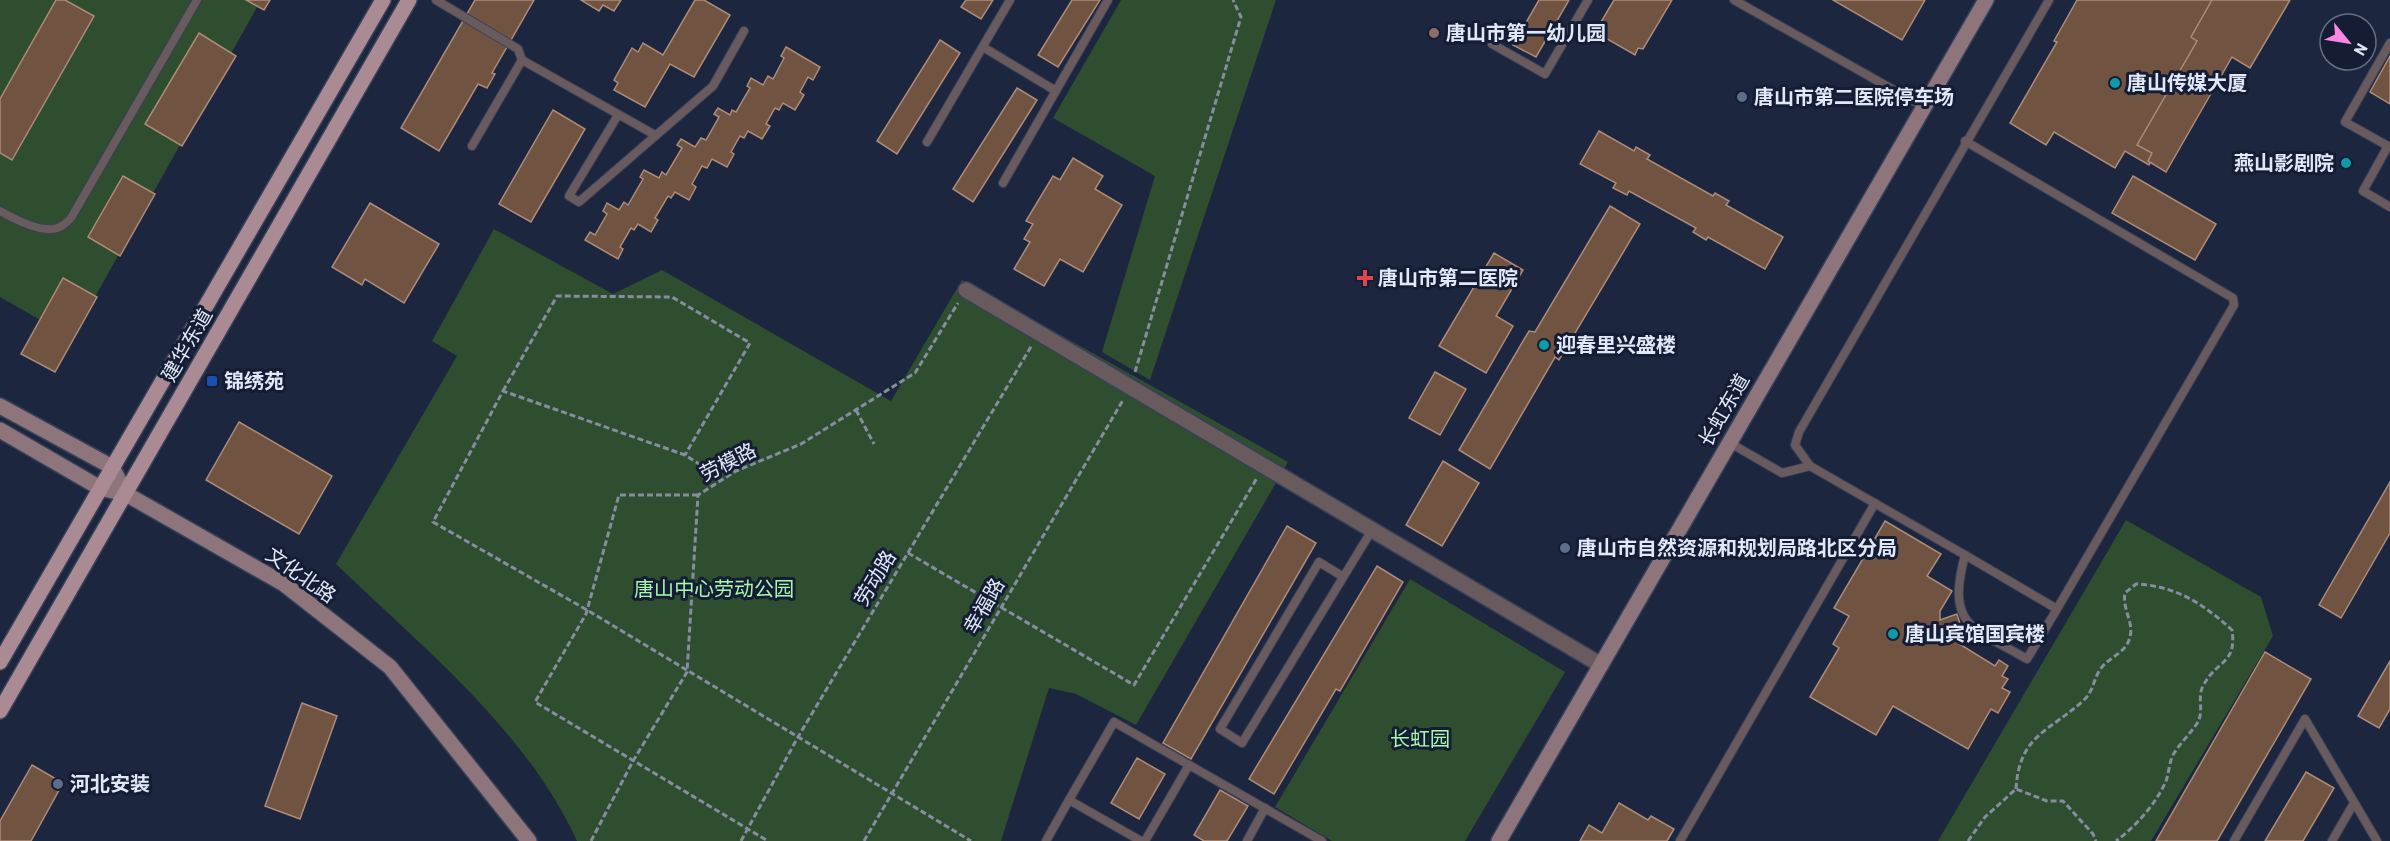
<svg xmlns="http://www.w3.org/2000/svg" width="2390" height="841" font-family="Barlow,'Noto Sans SC',sans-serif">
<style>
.green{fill:#2f4d2f}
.building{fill:#715342;stroke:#ac8b79;stroke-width:1.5}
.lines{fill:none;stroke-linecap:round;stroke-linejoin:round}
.lane-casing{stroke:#384159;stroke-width:10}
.street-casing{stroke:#384159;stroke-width:18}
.secondary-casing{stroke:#384159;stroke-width:18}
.primary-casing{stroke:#384159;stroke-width:18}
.path{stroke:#858da1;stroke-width:3;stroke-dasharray:6 3;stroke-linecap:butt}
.lane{stroke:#695a5d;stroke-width:8}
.street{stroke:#695a5d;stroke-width:15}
.secondary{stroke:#8e757c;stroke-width:15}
.primary{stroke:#ab8b93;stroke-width:15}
.education-dot{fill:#8d6e63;stroke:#141d34;stroke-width:2}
.culture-dot{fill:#0f9aa8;stroke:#141d34;stroke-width:2}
.service-dot{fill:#5c6f8a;stroke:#141d34;stroke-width:2}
.health-dot{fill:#e0444e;stroke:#141d34;stroke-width:2}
.transit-dot{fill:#1a4fb4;stroke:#141d34;stroke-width:2}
.labels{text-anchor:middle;stroke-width:6;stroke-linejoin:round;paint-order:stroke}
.poi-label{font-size:20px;font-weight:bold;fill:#e0e8f8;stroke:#141d34;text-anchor:start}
.street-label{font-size:20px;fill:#e0e8f8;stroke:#141d34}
.park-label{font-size:20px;fill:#a8f6a9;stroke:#141d34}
</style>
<rect width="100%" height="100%" fill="#1d263f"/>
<g class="green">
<path d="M0,0h261l-189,338 -72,-41z"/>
<path d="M1121,0h155l-126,380 -48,-28 53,-176 -102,-58z"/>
<path d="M494,229l119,65 49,-24 229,131 71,-121 326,182 -152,263 -60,-31 -27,-6 -48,153h-424c-51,-111 -154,-193 -241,-277l121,-208 -25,-15z"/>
<path d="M2126,520l135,77 12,39 -122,205h-213z"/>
<path d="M1410,579l155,93 -100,169h-133l-57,-34z"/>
</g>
<g class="building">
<path d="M56,0h9l29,16 -82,144 -12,-7v-54z"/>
<path d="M246,0h24l-6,10z"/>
<path d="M475,0h59l-42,73 3,1 -8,14 -9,-4 -39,67 -38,-23z"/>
<path d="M581,0h40l-7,11 -11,-6 -4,6z"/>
<path d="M695,0h9l26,15 -36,62 -24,-13 -25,43 -31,-17 4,-7 -4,-3 18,-32 6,4 5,-9 20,12z"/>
<path d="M966,0h27l-12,19 -20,-12z"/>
<path d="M1072,0h28l-42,67 -20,-12z"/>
<path d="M1539,0h30l-33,57 -23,-12z"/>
<path d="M1614,0h58l-29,49 -5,-1 -3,7 -40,-23z"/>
<path d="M1833,0h92l-23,40z"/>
<path d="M2077,0h168l-96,165 -24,-14 -10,17 -61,-36 -8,13 -36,-22 47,-81 -3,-1z"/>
<path d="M2212,0h78l-40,68 -18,-11 -66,115 -18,-11 4,-8 -15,-8 60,-104 -6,-4z"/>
<path d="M199,33l37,23 -54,90 -37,-22z"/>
<path d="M940,40l20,13 -63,101 -20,-13z"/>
<path d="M786,47l34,20 -7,13 -5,-3 -8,15 4,3 -9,15 -12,-7 -4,7 -4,-2 -9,16 4,2 -8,13 -14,-8 -4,7 -4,-2 -9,16 3,2 -7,13 -15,-8 -5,9 -5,-2 -10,18 4,3 -7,13 -14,-8 -4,6 -3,-2 -13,22 3,2 -7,12 -13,-8 -4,6 -3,-2 -11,19 3,2 -5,10 -33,-19 5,-8 5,3 12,-21 -4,-3 4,-8 12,7 5,-8 4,3 15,-26 -3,-2 4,-7 15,8 3,-6 4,3 16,-27 -5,-3 4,-6 14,8 6,-9 5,2 13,-23 -5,-3 4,-6 12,7 2,-5 4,2 14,-24 -3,-2 4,-8 12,7 5,-9 5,3 11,-21 -3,-2z"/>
<path d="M2390,56v48l-20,-12z"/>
<path d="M1017,88l20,12 -64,102 -20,-13z"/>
<path d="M553,110l32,19 -54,93 -32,-18z"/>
<path d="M1599,131l35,20 2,-4 14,8 -3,4 66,37 2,-3 14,8 -3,4 57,32 -18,32 -57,-32 -2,3 -13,-8 3,-4 -67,-37 -2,4 -14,-7 3,-5 -36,-19z"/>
<path d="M1073,158l30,18 -8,13 27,16 -39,67 -23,-13 -16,27 -30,-17 16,-27 -6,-3 9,-15 -7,-3 27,-45 7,4z"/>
<path d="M123,176l32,18 -35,62 -32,-19z"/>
<path d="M2133,176l83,48 -21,36 -83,-47z"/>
<path d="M370,203l69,41 -35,59 -39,-24 -3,6 -30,-18z"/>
<path d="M1610,206l30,18 -81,136 -4,-3 -65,112 -31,-19 70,-119 6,1z"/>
<path d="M1494,253l29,17 -27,46 17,10 -27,47 -47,-27z"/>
<path d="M63,278l34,19 -42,75 -34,-18z"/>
<path d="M1435,372l31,17 -26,46 -31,-17z"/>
<path d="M239,422l93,54 -33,58 -93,-54z"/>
<path d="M1443,461l36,22 -37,63 -36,-21z"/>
<path d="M2390,482v51l-49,85 -22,-13z"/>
<path d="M1885,521l56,33 -14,22 25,15 -12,20v9l17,-6 4,13 -14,4 1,6 47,29 4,-6 9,6 -6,10 6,3 -6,9 8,4 -12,21 -7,-4 -23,40 -75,-43 -17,29 -66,-38 29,-49 -6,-4 16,-28 -15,-8z"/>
<path d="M1287,526l29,17 -125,216 -28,-16z"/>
<path d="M1377,566l26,16 -63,109 -4,-2 -62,105 -25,-15z"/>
<path d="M2265,652l46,27 -94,162h-61z"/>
<path d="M2390,661v48l-11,19 -21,-12z"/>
<path d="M302,703l35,13 -37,103 -35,-13z"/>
<path d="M1137,758l28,16 -26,45 -28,-16z"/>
<path d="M32,765l31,18 -32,58h-31v-20z"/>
<path d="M2306,772l28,16 -31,53h-38z"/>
<path d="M1220,790l28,16 -21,35h-23l-10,-6z"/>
<path d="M1619,803l29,17 3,-4 23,13 -7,12h-87l9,-16 13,8z"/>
</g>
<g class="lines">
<defs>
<g id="lane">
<path d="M436,0l82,49 4,11 -50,86"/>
<path d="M1734,0l190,107"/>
<path d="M2390,43l-45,79 43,24 -25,45 27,16"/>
<path d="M1492,44l53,30 43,-74"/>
<path d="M983,47l73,44"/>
<path d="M522,60l133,75"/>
<path d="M618,115l-49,81 10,6 134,-116 31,-55"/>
<path d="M1965,141l268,157 1,7 -177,304 -30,50c-55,-32 -81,-32 -62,-104l92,54"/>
<path d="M927,142l83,-142"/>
<path d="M1003,183l105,-183"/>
<path d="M0,211c14,8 44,24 60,16 4,-2 8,-6 11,-9l126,-218"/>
<path d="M1730,443l52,30 28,-7"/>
<path d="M1965,555l-155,-89 -15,-21 4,-13 250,-432"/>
<path d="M1342,576l-23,-14 -99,167 22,14 130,-213"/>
<path d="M1069,800l45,-78 208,119"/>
<path d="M1046,841l23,-41 72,41"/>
<path d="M1145,841l44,-76"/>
<path d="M1247,841l18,-33"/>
<path d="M1680,841l195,-338"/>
<path d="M2234,841l71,-122 72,122"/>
<path d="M2332,841l22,-38"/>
</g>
<path id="street" d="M966,290l635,375"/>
<g id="secondary">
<path d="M0,406l112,61 14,27 158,90 106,83 139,174"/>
<path d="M0,430l100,58 26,6"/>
<path d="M1499,841l487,-841"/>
</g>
<g id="primary">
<path d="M0,662l383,-662"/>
<path d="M0,711l409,-711"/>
</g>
</defs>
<use href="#lane" class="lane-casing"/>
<use href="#street" class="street-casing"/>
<use href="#secondary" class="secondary-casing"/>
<use href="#primary" class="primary-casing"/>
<g class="path">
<path d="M1135,372l106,-355 -8,-17"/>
<path d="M503,391l54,-95 115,1 78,46 -65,112"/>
<path d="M856,410l18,34"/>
<path d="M736,471l-32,-4 -19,-12 -182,-64 -70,131 154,88 384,231"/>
<path d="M698,495h-79l-33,119 -51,88 233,139"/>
<path d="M908,553l226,132 123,-207"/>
<path d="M2016,789c3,-55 35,-58 69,-90 9,-9 9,-23 17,-32 9,-11 24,-14 28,-30 4,-15 -8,-28 -5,-44l11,-9c40,2 66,19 96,46 5,35 -15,29 -29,56 -6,11 1,24 -5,36 -7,11 -18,21 -25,33 -4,8 -4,18 -7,26 -10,23 -31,46 -50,60"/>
<path d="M591,841l42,-80 54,-89 11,-177 38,-24 65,-27 114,-71 43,-70"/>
<path d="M741,841l57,-104 234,-392"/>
<path d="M864,841l259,-441"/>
<path d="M1968,841l17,-24 31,-28 31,12h16l30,33 3,7"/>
</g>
<use href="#lane" class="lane"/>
<use href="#street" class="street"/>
<use href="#secondary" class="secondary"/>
<use href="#primary" class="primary"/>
</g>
<circle class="education-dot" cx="1434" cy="33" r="6"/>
<g class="culture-dot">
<circle cx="2115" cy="83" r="6"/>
<circle cx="2346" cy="163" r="6"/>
<circle cx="1544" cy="345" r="6"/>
<circle cx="1893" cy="634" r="6"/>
</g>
<g class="service-dot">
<circle cx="1742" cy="97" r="6"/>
<circle cx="1565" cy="548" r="6"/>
<circle cx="58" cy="784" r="6"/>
</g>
<path class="health-dot" d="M1362 269h6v6h6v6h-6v6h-6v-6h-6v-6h6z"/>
<rect class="transit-dot" x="206" y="375" width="12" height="12" rx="3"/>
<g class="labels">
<g class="poi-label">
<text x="1446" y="40">唐山市第一幼儿园</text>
<text x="2127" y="90">唐山传媒大厦</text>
<text x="1754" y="104">唐山市第二医院停车场</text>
<text x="2334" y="170" text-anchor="end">燕山影剧院</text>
<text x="1378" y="285">唐山市第二医院</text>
<text x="1556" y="352">迎春里兴盛楼</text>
<text x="224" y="388">锦绣苑</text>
<text x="1577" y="555">唐山市自然资源和规划局路北区分局</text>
<text x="1905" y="641">唐山宾馆国宾楼</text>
<text x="70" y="791">河北安装</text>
</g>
<g class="street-label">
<text transform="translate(187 345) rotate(-60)" y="7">建华东道</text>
<text transform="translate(1724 410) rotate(-60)" y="7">长虹东道</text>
<text transform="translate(728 462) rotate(-27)" y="7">劳模路</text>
<text transform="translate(301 575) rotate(35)" y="7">文化北路</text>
<text transform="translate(875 578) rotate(-59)" y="7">劳动路</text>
<text transform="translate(984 606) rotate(-60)" y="7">幸福路</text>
</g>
<g class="park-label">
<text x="714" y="596">唐山中心劳动公园</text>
<text x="1420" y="746">长虹园</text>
</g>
</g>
<g transform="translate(2348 42) rotate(120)"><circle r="28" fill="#141d34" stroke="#666e82" stroke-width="1.5"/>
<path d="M0-4.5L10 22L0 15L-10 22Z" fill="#fd86e2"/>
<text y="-9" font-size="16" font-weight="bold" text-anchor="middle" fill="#e0e8f8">N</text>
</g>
</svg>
